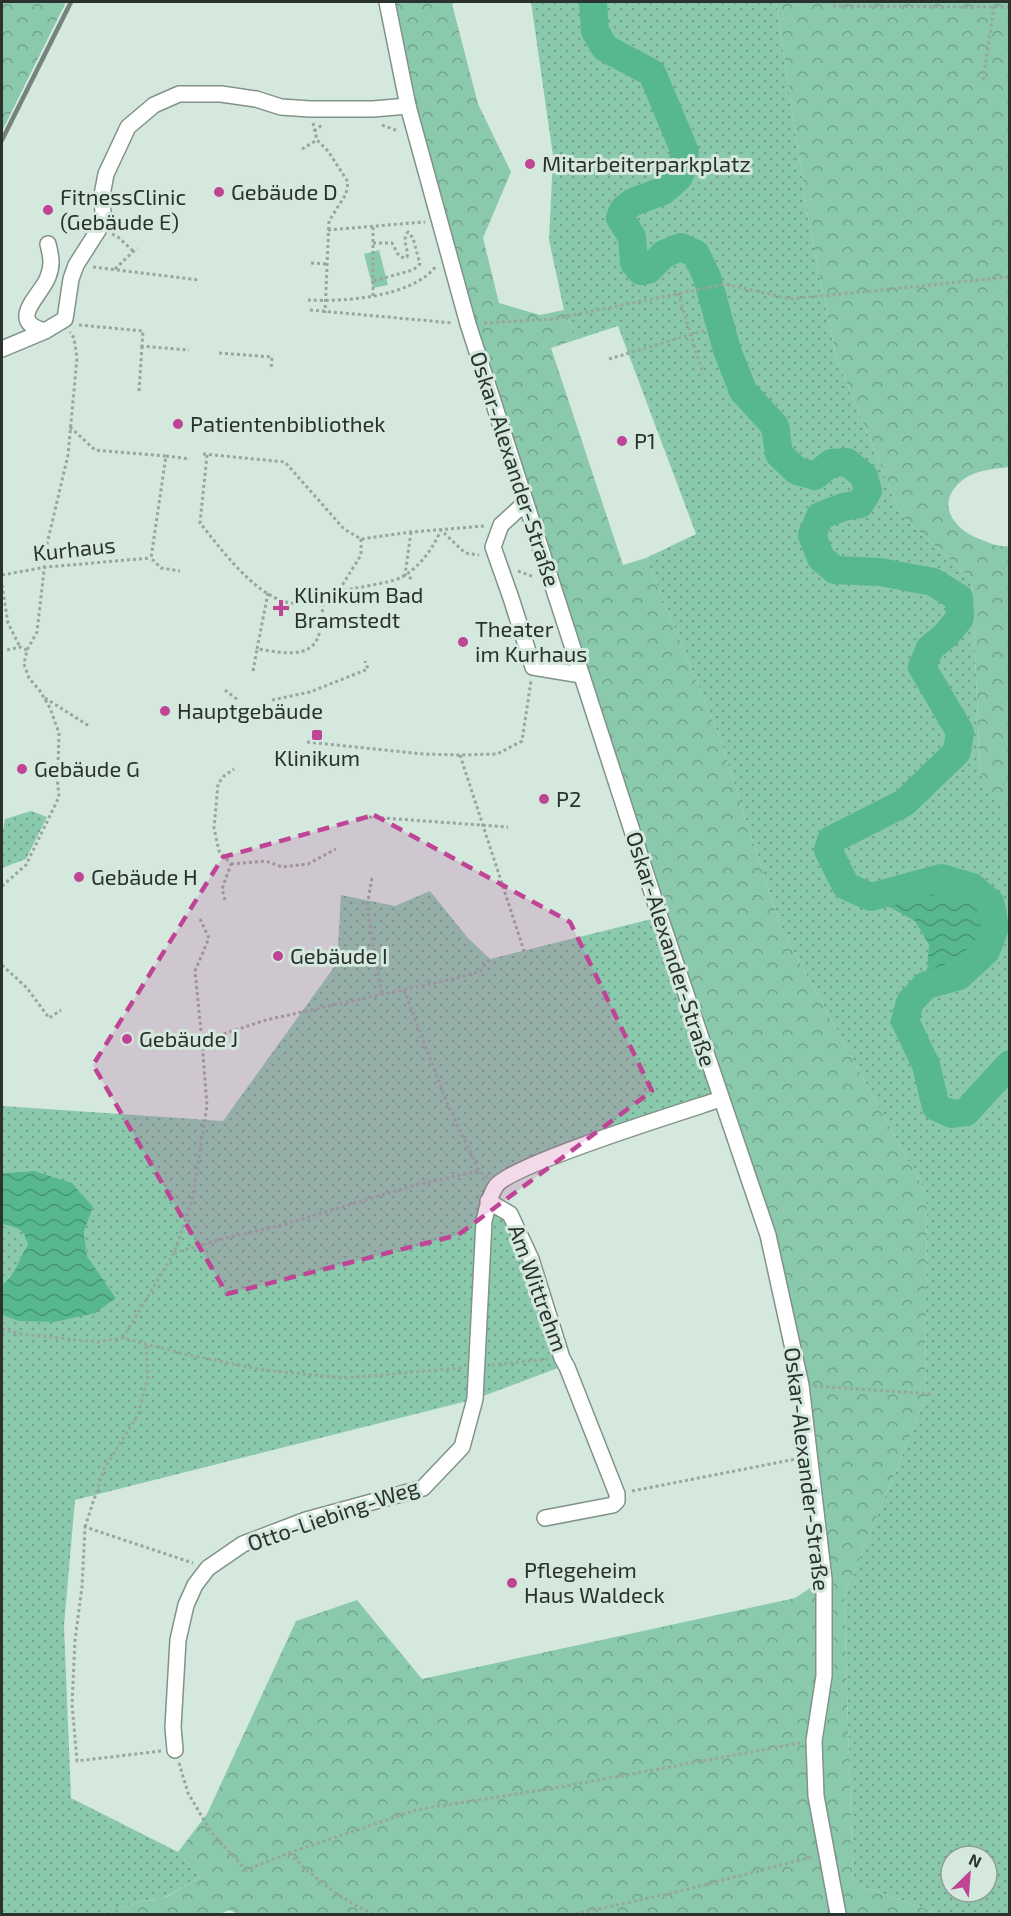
<svg xmlns="http://www.w3.org/2000/svg" width="1011" height="1916" font-family="'Exo 2',sans-serif">
<style>
.grass{fill:url(#grass-dots);fill-rule:evenodd}
.forest{fill:url(#forest-crowns)}
.pitch{fill:#8bc9ac}
.water{fill:url(#water-waves)}
.lines{fill:none;stroke-linecap:round;stroke-linejoin:round}
.river{stroke:#57b78e;stroke-width:28}
.minor-casing{stroke:#809389;stroke-width:18}
.path{stroke:#97a79f;stroke-width:3;stroke-dasharray:3 3;stroke-linecap:butt}
.minor{stroke:#fff;stroke-width:15}
.rail{stroke:#76847d;stroke-width:4.5}
.marked{fill:#bf4495;fill-opacity:0.2;stroke:#bf4495;stroke-width:4.5;stroke-dasharray:12 8;stroke-linejoin:round}
.poi-dot{fill:#bf4495;stroke:#d4e8de;stroke-width:2}
.labels{text-anchor:middle;stroke-width:6;stroke-linejoin:round;paint-order:stroke}
.poi-label{font-size:22px;fill:#2a322e;stroke:#d4e8de;text-anchor:start}
.street-label{font-size:22px;fill:#2a322e;stroke:#d4e8de}
</style>
<defs>
<pattern id="grass-dots" width="8" height="8" patternUnits="userSpaceOnUse" patternTransform="scale(1.5)"><rect width="8" height="8" fill="#8bc9ac"/><path d="M2 2h.1M6 6h.1" fill="none" stroke="#72a48c" stroke-width="1.8" stroke-linecap="round"/></pattern>
<pattern id="forest-crowns" width="20" height="18" patternUnits="userSpaceOnUse" patternTransform="scale(1.5)"><rect width="20" height="18" fill="#8bc9ac"/><path d="M2 6a3 3 0 1 1 6 0M12 15a3 3 0 1 1 6 0" fill="none" stroke="#72a48c"/></pattern>
<pattern id="water-waves" width="16" height="10" patternUnits="userSpaceOnUse" patternTransform="scale(1.5)"><rect width="16" height="10" fill="#57b78e"/><path d="M0 5q4-4 8 0t8 0" fill="none" stroke="#489574"/></pattern>
</defs>
<rect width="100%" height="100%" fill="#d4e8de"/>
<g class="grass">
<path d="M531,2h245l33,222 27,133 65,158 71,65 8,192 30,50 -1,1092h-69l-87,-31 -9,-287 81,-196 2,-205 -146,-267 -63,-195 -72,-175 50,-24 -78,-208 -40,13 -14,-29 -15,-70 4,-84zM951,1856h36v36h-36z"/>
<path d="M31,811l16,6 -21,42 -24,9v-32l3,-17z"/>
<path d="M430,891l37,46 23,22 170,-42 54,175 -168,58 -38,19 -17,11 -2,21 18,14 53,146 -2,7 -83,31 -400,101 -11,126 7,172 107,54 22,25 -36,21 -23,3 -40,13h-99v-599l16,6 98,-23 -29,-42 -3,-24 9,-25 -59,-36 -32,2v-67l221,15 114,-158 4,-68 54,11z"/>
<path d="M2,1224c16,5 21,3 26,21 -10,13 -12,31 -26,39z"/>
</g>
<g class="forest">
<path d="M2,2h64l-64,129z"/>
<path d="M385,2h72l-5,2 26,100 33,68 -28,66 16,65 41,12 24,-5 14,29 -27,9 72,217 23,-7 72,175 63,195 146,267 -2,205 -81,196 9,287 87,31h-701l-10,-4 -9,4h-119l40,-13 24,-3 35,-21 -22,-25 29,-38 89,-193 61,-21 65,79 373,-81 29,-19 -23,-194 -33,-150 -243,-732z"/>
<path d="M776,2h233v465c-12,1 -35,4 -45,12 -31,23 -11,51 18,61 10,4 17,7 27,6v276l-29,-50 -8,-192 -71,-65 -65,-158 -27,-133z"/>
</g>
<path class="pitch" d="M379,250l9,35 -15,3 -9,-34z"/>
<g class="water">
<path d="M941,878l31,9 18,15 5,25 -9,24 -27,25 -33,9 3,-40 -14,-24 -44,-24z"/>
<path d="M34,1171l38,12 21,24 -9,25 3,24 29,42 -21,15 -40,9 -37,-1 -16,-6v-31c14,-8 16,-26 26,-39 -5,-18 -10,-16 -26,-21v-51z"/>
</g>
<g class="lines">
<path class="river" d="M593,2l2,29 10,17 47,25 33,79 -6,25 -16,14 -30,11 -10,8 -3,8 12,19 2,26 7,8 7,-1 16,-16 17,-7 15,7 11,23 20,73 16,41 32,35 4,28 18,17 18,5 16,-13 16,-1 17,14 4,15 -8,13 -17,3 -23,9 -8,19 9,23 14,12 45,2 53,10 26,16 1,20 -14,17 -16,13 -8,19 38,65 -3,20 -53,51 -73,37 -3,10 18,36 25,11 70,-19 31,9 18,15 5,25 -9,24 -27,25 -33,9 -16,17 -5,19 21,44 10,42 16,7 14,-2 44,-48"/>
<defs>
<g id="minor">
<path d="M387,2l21,104 60,218 192,593 108,318 33,150 23,194v97l-10,65 2,55 22,118"/>
<path d="M45,331c-39,-10 -4,-35 3,-54 5,-12 3,-21 0,-33"/>
<path d="M2,349l43,-18 20,-12 6,-40 5,-14 23,-36 4,-15 -1,-19 4,-21 22,-47 26,-22 25,-11h42l35,5 25,8 29,2h63l35,-3"/>
<path d="M525,503l-24,22 -8,22 18,51 22,69 48,8"/>
<path d="M488,1201l22,13 21,45 31,99 5,9 50,127v7l-4,4 -68,13"/>
<path d="M175,1750l-2,-23 5,-87 8,-35 9,-20 13,-17 35,-24 63,-24 117,-32 39,-41 13,-48 9,-178c3,-12 5,-25 12,-35 16,-22 189,-75 225,-87"/>
</g>
</defs>
<use href="#minor" class="minor-casing"/>
<g class="path">
<path d="M833,6l177,1"/>
<path d="M983,80l11,-73"/>
<path d="M313,123l4,17 11,11 20,31 -2,12 -17,27 -4,92"/>
<path d="M382,125l16,6"/>
<path d="M314,131l8,-6"/>
<path d="M302,149l15,-9"/>
<path d="M328,230l97,-8"/>
<path d="M112,234l6,3 15,14"/>
<path d="M373,243h19l7,13 5,2 3,-1c2,-9 -6,-16 1,-25l5,6 7,26 -7,6 -40,11"/>
<path d="M311,263l16,1"/>
<path d="M93,267l106,13"/>
<path d="M115,269l22,-21"/>
<path d="M678,293l25,81"/>
<path d="M373,296v-70"/>
<path d="M308,300c36,2 105,-3 128,-34"/>
<path d="M310,310l143,13"/>
<path d="M484,323l70,-4 171,-35 66,15 219,-22"/>
<path d="M79,325l64,6 -1,15 47,4"/>
<path d="M219,353l53,4 -1,13"/>
<path d="M609,359l97,-29"/>
<path d="M139,391l3,-45"/>
<path d="M70,427l25,23 71,6 -15,102 10,10 19,3"/>
<path d="M203,454l82,8 59,67 17,10 50,-7 73,-6"/>
<path d="M207,455l-7,68c21,26 53,70 86,79 11,3 26,1 37,2"/>
<path d="M166,456l24,3"/>
<path d="M411,532l-6,43 7,4"/>
<path d="M518,571l16,6"/>
<path d="M2,575l44,-8 105,-9"/>
<path d="M2,585l6,38 12,24"/>
<path d="M338,592c15,-4 53,-9 64,-15 19,-11 31,-29 39,-47l24,23 14,2"/>
<path d="M268,593l-11,56c19,2 52,12 61,-12 4,-9 4,-23 5,-33l15,-12 23,-37v-16"/>
<path d="M7,650l13,-3 7,3"/>
<path d="M253,671l4,-22"/>
<path d="M225,690l13,10"/>
<path d="M45,698l44,28"/>
<path d="M272,700l38,-8 58,-23 -3,-8"/>
<path d="M307,742l116,12 37,1 37,-1 25,-13 9,-60"/>
<path d="M460,755l65,199"/>
<path d="M58,766l1,-33 -9,-25 -10,-17 -11,-13 -5,-14 3,-14 10,-18 10,-88 21,-89 9,-97 -3,-20 -4,-6"/>
<path d="M369,817l139,10"/>
<path d="M231,864l35,-3 16,6 26,-3 28,-15"/>
<path d="M372,878l-5,28 15,89"/>
<path d="M2,886l24,-21 33,-68 -2,-20"/>
<path d="M225,900l-3,-11 9,-25 -12,-13 -5,-23 4,-44 6,-8 10,-7"/>
<path d="M200,919l9,19 -14,33 7,70 64,-21 195,-43 19,-6 10,-12"/>
<path d="M2,965l25,23 22,30 12,-8"/>
<path d="M404,990l43,113 32,68"/>
<path d="M174,1253l55,-16 50,-11 136,-41 64,-14 8,6"/>
<path d="M2,1329l19,5 76,8 26,-4 61,16 80,16 80,8 118,-10"/>
<path d="M123,1338l51,-85 18,-52 15,-95 -5,-65"/>
<path d="M492,1365l56,-6"/>
<path d="M814,1386l118,8"/>
<path d="M632,1491l164,-32"/>
<path d="M85,1527l19,-58 34,-54 10,-39 -2,-32"/>
<path d="M161,1751l-84,10 -5,-57 3,-64 7,-53 3,-60 108,36"/>
<path d="M179,1763l9,30 23,39 35,38 43,-17 127,-43 150,-24 234,-43"/>
<path d="M289,1853c25,25 51,46 84,61"/>
<path d="M575,1914l102,-22 135,-35"/>
</g>
<use href="#minor" class="minor"/>
<path class="rail" d="M2,140l69,-138"/>
</g>
<path class="marked" d="M374,815l196,107 82,169 -194,144 -231,59 -134,-229 130,-208z"/>
<g class="poi-dot">
<circle cx="530" cy="164" r="6"/>
<circle cx="219" cy="192" r="6"/>
<circle cx="48" cy="210" r="6"/>
<circle cx="178" cy="424" r="6"/>
<circle cx="622" cy="441" r="6"/>
<path d="M278 599h6v6h6v6h-6v6h-6v-6h-6v-6h6z"/>
<circle cx="463" cy="642" r="6"/>
<circle cx="165" cy="711" r="6"/>
<rect x="311" y="729" width="12" height="12" rx="3"/>
<circle cx="22" cy="769" r="6"/>
<circle cx="544" cy="799" r="6"/>
<circle cx="79" cy="877" r="6"/>
<circle cx="278" cy="956" r="6"/>
<circle cx="127" cy="1039" r="6"/>
<circle cx="512" cy="1583" r="6"/>
</g>
<g class="labels">
<g class="poi-label">
<text x="542" y="172">Mitarbeiterparkplatz</text>
<text x="231" y="200">Gebäude D</text>
<text x="60" y="205">FitnessClinic<tspan x="60" dy="25">(Gebäude E)</tspan></text>
<text x="190" y="432">Patientenbibliothek</text>
<text x="634" y="449">P1</text>
<text x="294" y="603">Klinikum Bad<tspan x="294" dy="25">Bramstedt</tspan></text>
<text x="475" y="637">Theater<tspan x="475" dy="25">im Kurhaus</tspan></text>
<text x="177" y="719">Hauptgebäude</text>
<text x="317" y="766" text-anchor="middle">Klinikum</text>
<text x="34" y="777">Gebäude G</text>
<text x="556" y="807">P2</text>
<text x="91" y="885">Gebäude H</text>
<text x="290" y="964">Gebäude I</text>
<text x="139" y="1047">Gebäude J</text>
<text x="524" y="1578">Pflegeheim<tspan x="524" dy="25">Haus Waldeck</tspan></text>
</g>
<g class="street-label">
<text transform="translate(515 469) rotate(72)" y="8">Oskar-Alexander-Straße</text>
<text transform="translate(74 549) rotate(-6)" y="8">Kurhaus</text>
<text transform="translate(671 949) rotate(72)" y="8">Oskar-Alexander-Straße</text>
<text transform="translate(538 1288) rotate(70)" y="8">Am Wittrehm</text>
<text transform="translate(807 1469) rotate(83)" y="8">Oskar-Alexander-Straße</text>
<text transform="translate(333 1515) rotate(-19)" y="8">Otto-Liebing-Weg</text>
</g>
</g>
<rect width="1011" height="1916" fill="none" stroke="#2a322e" stroke-width="6"/>
<g transform="translate(969 1874) rotate(25)"><circle r="28" fill="#d4e8de" stroke="#909f98" stroke-width="1.5"/>
<path d="M0-4.5L10 22L0 15L-10 22Z" fill="#bf4495"/>
<text y="-9" font-size="16" font-weight="bold" text-anchor="middle" fill="#2a322e">N</text>
</g>
</svg>
